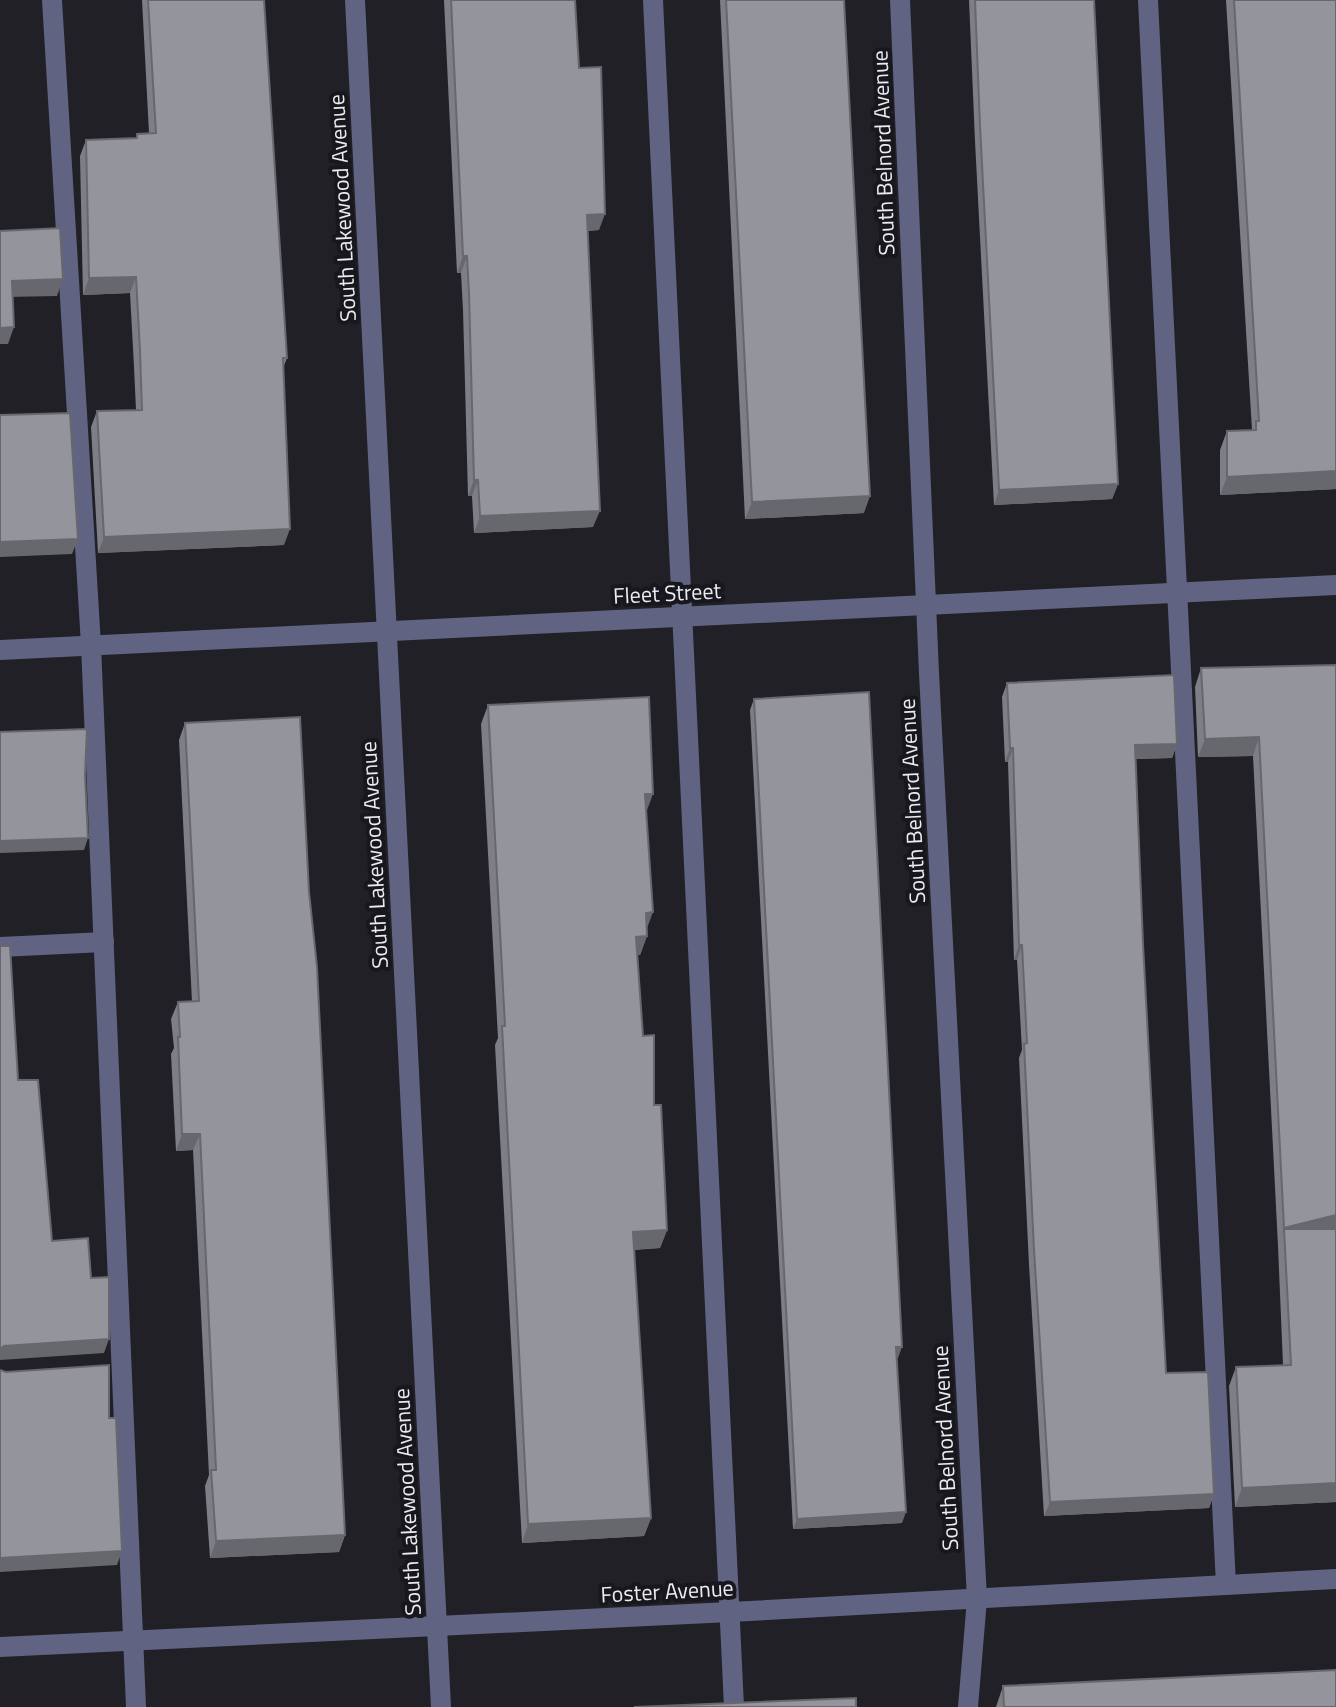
<svg xmlns="http://www.w3.org/2000/svg" width="1336" height="1707" font-family="'Titillium Web',sans-serif">
<style>
.lines{fill:none;stroke-linecap:round;stroke-linejoin:round}
.minor{stroke:#616382;stroke-width:20}
.wall{fill:#7e7f86}
.shaded-wall{fill:#67686d}
.building{fill:#93949c;stroke:#67686d;stroke-width:2}
.labels{text-anchor:middle;stroke-width:8;stroke-linejoin:round;paint-order:stroke}
.street-label{font-size:22px;fill:#ebecf0;stroke:#17171d}
</style>
<rect width="100%" height="100%" fill="#202026"/>
<g class="lines">
<g class="minor">
<path d="M52,0l39,645 45,1062"/>
<path d="M355,0l86,1707"/>
<path d="M653,0l81,1707"/>
<path d="M900,0l29,673 48,926 -9,108"/>
<path d="M1148,0l78,1585"/>
<path d="M0,650l1336,-65"/>
<path d="M0,947l104,-5"/>
<path d="M0,1647l730,-35 606,-33"/>
</g>
</g>
<g class="wall">
<path d="M142,0h122l23,358 -4,10 1,177 -186,8 -7,-126 6,-16 39,-1 -2,-43 -4,-74 -47,2 -3,-139 6,-16 50,-2 1,-4 12,-1z"/>
<path d="M444,0h131l4,68 20,162 -11,1 5,296 -119,6 -2,-37h-4l-5,-186 -2,-37h-4z"/>
<path d="M720,0h124l20,513 -119,6z"/>
<path d="M969,0h125l24,484 -6,15 -118,6 -19,-364z"/>
<path d="M1226,0h110v489l-116,6v-45l7,-19 25,-1z"/>
<path d="M1336,665v837l-101,5 -6,-121 7,-19 47,-2 -5,-119 -25,-490 -55,1 -3,-70 6,-19z"/>
<path d="M1007,683l170,61 -5,14 -36,1 7,185 23,429 48,121 -5,14 -165,8 -15,-251 -10,-207 3,-8 -5,-90h-3l-6,-198h-3l-3,-65z"/>
<path d="M754,699l144,659h-1l5,165 -109,6 -43,-819z"/>
<path d="M488,705l158,106 1,125 -7,19h-3l6,81 11,69 13,125 -7,18 -26,2 17,268 -7,18 -122,7 -27,-498 3,-7 -17,-314z"/>
<path d="M185,723l124,169 36,643 -6,17 -129,6 -5,-72 4,-11 -16,-325 -17,1 -5,-97 3,-6 -3,-29 7,-17h14l-13,-262z"/>
<path d="M1003,1686l333,21h-340z"/>
</g>
<g class="shaded-wall">
<path d="M605,214l-6,16 -18,1 6,-16z"/>
<path d="M463,256h4l-6,17h-4z"/>
<path d="M136,277l-6,16 -47,2 6,-17z"/>
<path d="M63,279l-6,17 -51,1 6,-16z"/>
<path d="M14,327l-6,17h-8v-16z"/>
<path d="M1336,471v18l-116,6 7,-18z"/>
<path d="M474,480h4l-6,16h-4z"/>
<path d="M1118,484l-6,15 -118,6 5,-15z"/>
<path d="M870,496l-6,17 -119,6 7,-17z"/>
<path d="M600,511l-7,16 -119,6 6,-17z"/>
<path d="M290,529l-6,16 -186,8 6,-16z"/>
<path d="M78,539l-6,15 -72,3v-15z"/>
<path d="M1259,737l-6,19 -55,1 7,-18z"/>
<path d="M1177,744l-5,14 -42,1 5,-14z"/>
<path d="M1010,748h3l-5,14h-3z"/>
<path d="M645,794h8l-7,19z"/>
<path d="M88,838l-4,12 -84,3v-12z"/>
<path d="M653,912l-7,19v-18z"/>
<path d="M647,936l-7,19 -11,1 7,-19z"/>
<path d="M1019,945h3l-5,15h-3z"/>
<path d="M182,1134h18l-7,16 -17,1z"/>
<path d="M1336,1215v16l-52,-2 -7,17 7,-18z"/>
<path d="M667,1230l-7,18 -34,2 7,-18z"/>
<path d="M109,1339l-5,14 -104,7v-11l4,-3z"/>
<path d="M896,1347h6l-4,11h-6z"/>
<path d="M1336,1483v19l-101,5 7,-19z"/>
<path d="M1214,1494l-5,14 -165,8 6,-14z"/>
<path d="M906,1512l-4,11 -109,6 4,-10z"/>
<path d="M651,1518l-7,18 -122,7 6,-19z"/>
<path d="M345,1535l-6,17 -129,6 6,-17z"/>
<path d="M122,1551l-5,14 -117,7v-14z"/>
</g>
<g class="building">
<path d="M148,0h116l23,358h-4l7,171 -186,8 -7,-126 45,-1 -2,-59 -4,-74 -47,1 -3,-138 51,-2v-4l19,-1z"/>
<path d="M451,0h124l4,68 22,-1 4,147 -18,1 13,296 -120,5 -2,-36h-4l-5,-187 -2,-37h-4z"/>
<path d="M726,0h118l26,496 -118,6z"/>
<path d="M975,0h119l24,484 -119,6 -19,-364z"/>
<path d="M1234,0h102v471l-109,6v-46l29,-1v-9h3z"/>
<path d="M60,228l3,51 -51,2 2,46 -14,1v-97z"/>
<path d="M70,413l8,126 -78,3v-127z"/>
<path d="M1336,665v550l-52,13 -25,-491 -54,2 -4,-71z"/>
<path d="M1174,675l3,69 -42,1 8,199 23,429 42,-1 6,122 -164,8 -16,-252 -10,-206 3,-1 -5,-98h-3l-6,-197h-3l-3,-65z"/>
<path d="M869,692l33,655h-6l10,165 -109,7 -43,-820z"/>
<path d="M649,697l4,97h-8l8,118 -7,1 1,23 -11,1 7,99 11,-1v70h7l6,125 -34,2 18,286 -123,6 -26,-498h3l-17,-321z"/>
<path d="M300,717l9,175 8,75 28,568 -129,6 -5,-71h5l-16,-336h-18l-4,-97h2l-2,-35 21,-1 -14,-278z"/>
<path d="M87,729l-2,46 3,63 -88,3v-109z"/>
<path d="M0,946h10l8,134h20l14,161 36,-3 3,40 18,-1v62l-105,7 -4,3z"/>
<path d="M1284,1229h52v254l-94,5 -6,-121 55,-2z"/>
<path d="M109,1365v53h7l6,133 -122,7v-188l6,2z"/>
<path d="M1336,1670v37h-332l-1,-21z"/>
<path d="M856,1698v9h-222z"/>
</g>
<g class="labels">
<g class="street-label">
<text transform="translate(883 153) rotate(-92)" y="8">South Belnord Avenue</text>
<text transform="translate(342 208) rotate(-93)" y="8">South Lakewood Avenue</text>
<text transform="translate(667 593) rotate(-3)" y="8">Fleet Street</text>
<text transform="translate(912 801) rotate(-93)" y="8">South Belnord Avenue</text>
<text transform="translate(374 855) rotate(-93)" y="8">South Lakewood Avenue</text>
<text transform="translate(945 1448) rotate(-93)" y="8">South Belnord Avenue</text>
<text transform="translate(407 1502) rotate(-93)" y="8">South Lakewood Avenue</text>
<text transform="translate(667 1591) rotate(-3)" y="8">Foster Avenue</text>
</g>
</g>
</svg>
